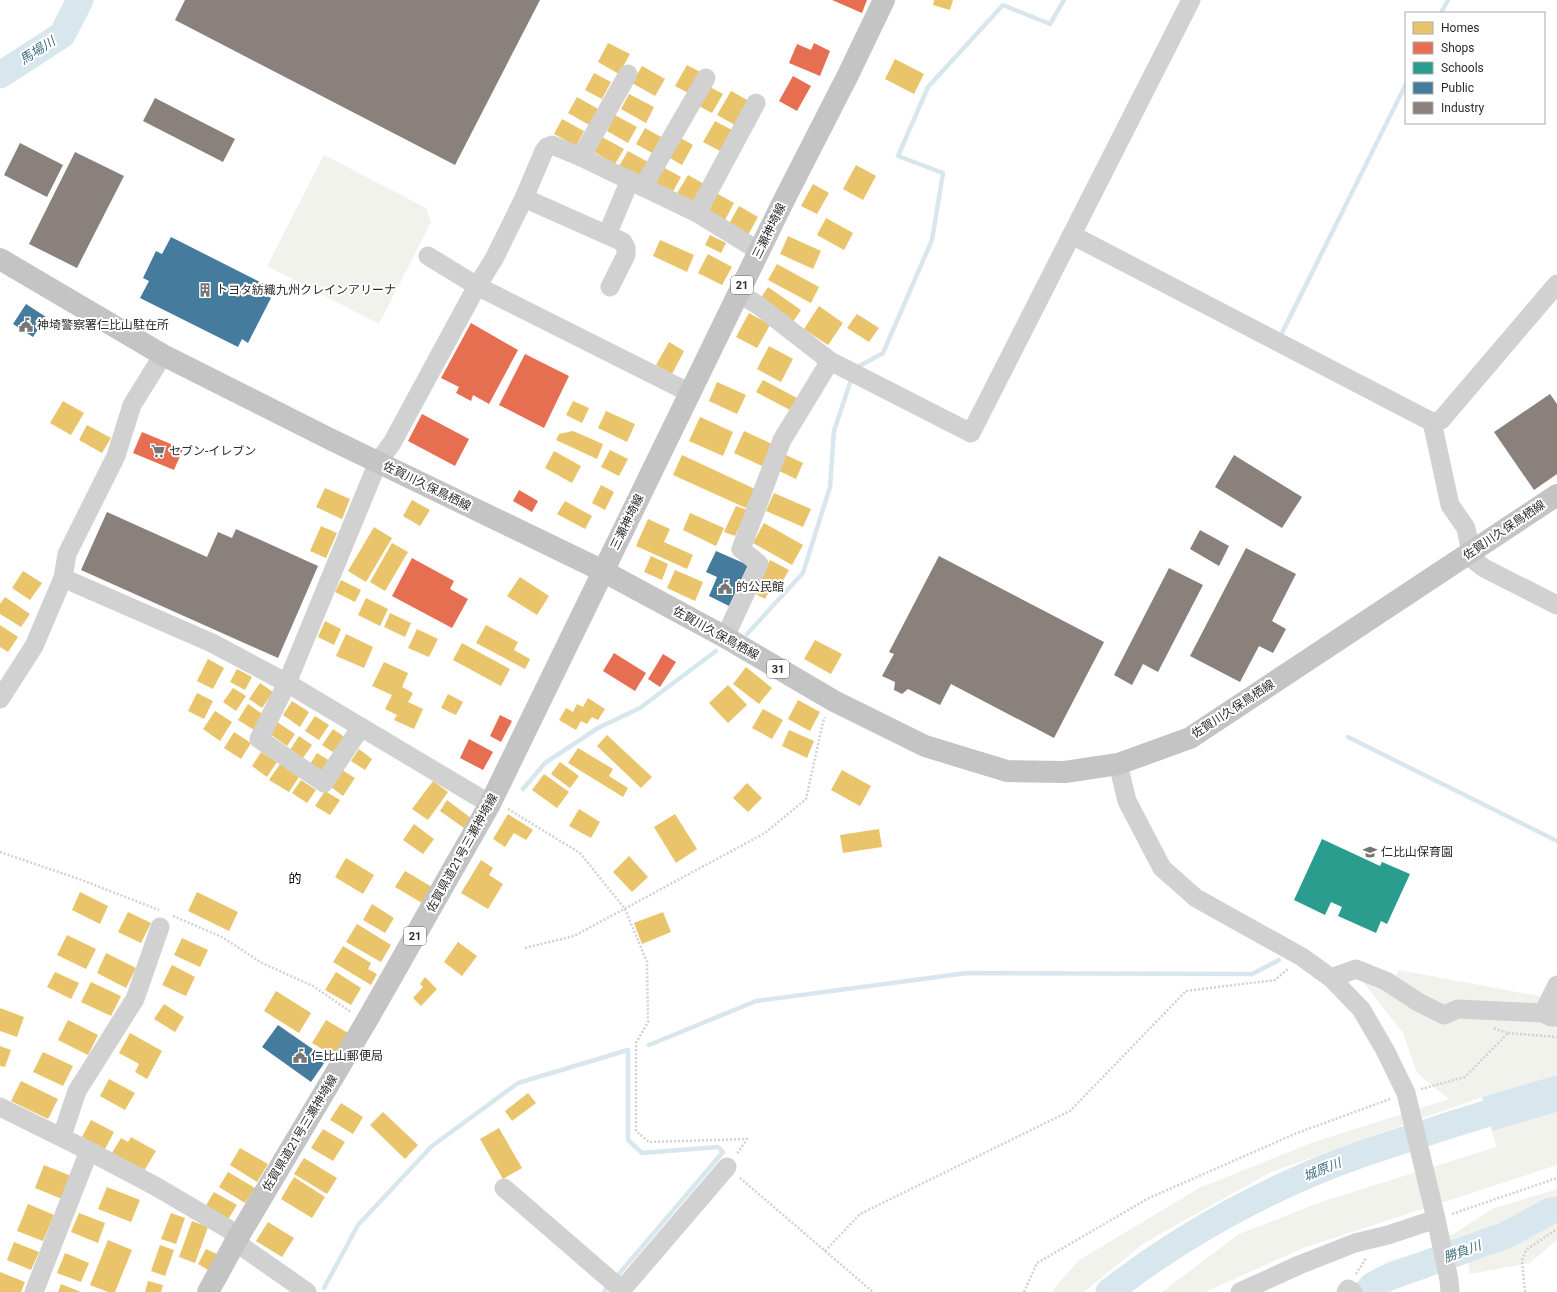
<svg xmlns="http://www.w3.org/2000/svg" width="1557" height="1292" font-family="Roboto,'Noto Sans JP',sans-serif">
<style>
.green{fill:#f0f2eb}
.water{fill:#d8e7ee}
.homes{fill:#e9c46a}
.shops{fill:#e76f51}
.schools{fill:#2a9d8f}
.public{fill:#457b9d}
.industry{fill:#8a817c}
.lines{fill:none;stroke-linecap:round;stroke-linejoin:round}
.stream{stroke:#d8e7ee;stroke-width:4.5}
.river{stroke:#d8e7ee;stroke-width:27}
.path{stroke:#d1d1d1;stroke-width:2.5;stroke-dasharray:2 2;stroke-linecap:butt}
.minor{stroke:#d1d1d1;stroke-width:19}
.major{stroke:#c4c4c4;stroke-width:22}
.labels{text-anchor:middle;stroke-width:4;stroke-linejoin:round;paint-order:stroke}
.shield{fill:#fff;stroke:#6b6b6b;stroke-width:1}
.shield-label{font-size:11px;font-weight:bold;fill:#2c2c2c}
.street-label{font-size:12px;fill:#2c2c2c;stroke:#fff}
.poi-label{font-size:12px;fill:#2c2c2c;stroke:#fff;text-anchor:start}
.water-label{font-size:13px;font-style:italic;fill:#437184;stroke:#fff}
.neighbourhood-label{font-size:13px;fill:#000;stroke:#fff}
</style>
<rect width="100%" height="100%" fill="#fff"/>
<g class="green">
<path d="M324,155l102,53 5,14 -52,102 -112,-58z"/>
<path d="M1399,970l145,27 13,7v71l-75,22 -211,75 -127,71 -60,49h-33l28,-32 120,-72 112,-45 138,-44 -32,-26 -14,-40 -43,-55 27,10z"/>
<path d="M1557,1112v53l-254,83 -98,44h-43l77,-58 82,-32 175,-55 -4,-16z"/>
<path d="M1557,1189v12l-49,26 -136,51 14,-16 44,-13 62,-40z"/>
<path d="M1557,1216v24l-27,23 -60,11 -3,-18 44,-14 42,-25z"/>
</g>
<path class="water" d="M1557,1075v37l-65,19 -10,-34z"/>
<g class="homes">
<path d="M934,0h19l-3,10 -17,-5z"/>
<path d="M608,43l22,11 -11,20 -21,-12z"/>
<path d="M895,59l29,15 -10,20 -29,-15z"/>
<path d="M687,65l17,9 -12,21 -17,-9z"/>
<path d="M642,66l23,13 -10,17 -23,-13z"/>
<path d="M594,73l17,9 -9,17 -17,-9z"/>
<path d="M708,86l15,8 -11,19 -15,-8z"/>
<path d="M731,91l18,10 -14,24 -18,-10z"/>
<path d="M629,94l25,13 -8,16 -25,-14z"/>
<path d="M577,97l23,13 -9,16 -23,-13z"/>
<path d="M615,115l22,12 -9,16 -21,-12z"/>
<path d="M562,119l22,12 -8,15 -22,-12z"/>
<path d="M715,121l17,9 -12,21 -17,-9z"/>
<path d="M645,128l18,10 -9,16 -18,-10z"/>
<path d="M602,137l22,12 -9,15 -21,-12z"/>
<path d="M679,137l14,8 -11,20 -14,-8z"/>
<path d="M628,151l20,11 -9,16 -20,-12z"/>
<path d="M856,165l20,11 -13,24 -20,-11z"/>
<path d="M663,167l18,10 -9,16 -18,-11z"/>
<path d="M688,175l16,9 -12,20 -16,-9z"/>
<path d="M813,184l16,9 -12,21 -16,-8z"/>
<path d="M716,193l18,10 -9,17 -18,-10z"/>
<path d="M739,206l19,11 -10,18 -19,-11z"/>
<path d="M826,218l27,15 -9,17 -27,-15z"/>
<path d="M710,235l16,8 -5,10 -16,-8z"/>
<path d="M788,236l33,15 -8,18 -33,-15z"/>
<path d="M660,240l34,15 -7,17 -34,-16z"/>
<path d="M708,254l24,13 -10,18 -24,-12z"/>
<path d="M777,264l42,23 -8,16 -43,-23z"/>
<path d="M768,287l33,23 -8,12 -33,-23z"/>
<path d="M819,306l24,17 -15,22 -24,-16z"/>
<path d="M749,313l21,12 -13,23 -21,-11z"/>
<path d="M857,314l22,14 -10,14 -22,-14z"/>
<path d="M669,342l15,9 -12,23 -16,-9z"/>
<path d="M769,346l24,13 -12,23 -24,-13z"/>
<path d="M763,380l34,18 -7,12 -34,-18z"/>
<path d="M717,382l29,13 -9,19 -28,-13z"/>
<path d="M63,401l21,12 -13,22 -21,-12z"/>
<path d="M573,401l16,7 -7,15 -16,-8z"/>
<path d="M606,411l29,13 -8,18 -29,-14z"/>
<path d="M700,417l33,15 -10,24 -34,-15z"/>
<path d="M87,425l24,13 -9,15 -23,-13z"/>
<path d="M573,431l30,13 -6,15 -41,-19 3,-6z"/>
<path d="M744,431l28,13 -10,22 -28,-13z"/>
<path d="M610,450l18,9 -9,17 -18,-9z"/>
<path d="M554,451l27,15 -9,17 -27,-15z"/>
<path d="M682,455l73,34 -9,19 -73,-33z"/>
<path d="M786,455l17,8 -7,16 -17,-8z"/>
<path d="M601,485l13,7 -9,18 -13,-7z"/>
<path d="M325,488l25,11 -8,20 -26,-12z"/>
<path d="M774,493l37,16 -8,18 -37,-16z"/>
<path d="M412,500l18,10 -10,16 -17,-10z"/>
<path d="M565,501l27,15 -7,13 -28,-15z"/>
<path d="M736,506l11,4 -12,26 -11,-4z"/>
<path d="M690,513l34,15 -8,18 -33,-16z"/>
<path d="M648,519l22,10 -6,13 29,13 -6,14 -51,-23z"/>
<path d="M764,523l39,22 -11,20 -39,-22z"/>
<path d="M321,526l16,7 -11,25 -16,-7z"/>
<path d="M374,527l18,11 -26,44 -18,-11z"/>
<path d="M392,543l16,9 -23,39 -15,-9z"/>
<path d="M651,556l17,8 -6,16 -18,-8z"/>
<path d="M770,560l19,10 -12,21 -6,-3 -6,11 -13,-7z"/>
<path d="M675,570l28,12 -8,19 -28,-13z"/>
<path d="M23,571l19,12 -12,17 -18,-12z"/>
<path d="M520,577l29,19 -12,19 -30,-19z"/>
<path d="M341,580l20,10 -6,12 -20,-10z"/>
<path d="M5,597l25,17 -9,13 -21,-13v-10z"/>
<path d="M366,598l22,11 -8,17 -22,-11z"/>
<path d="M390,613l21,10 -6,14 -21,-10z"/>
<path d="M325,621l16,8 -7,16 -16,-8z"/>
<path d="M0,625l18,12 -10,15 -8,-5z"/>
<path d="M486,625l32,17 -4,8 16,9 -5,10 -49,-26z"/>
<path d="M417,629l21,10 -9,18 -21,-9z"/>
<path d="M346,634l27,13 -9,21 -28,-12z"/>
<path d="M815,640l27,14 -11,20 -27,-15z"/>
<path d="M462,643l48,26 -9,17 -48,-26z"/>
<path d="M208,659l16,9 -11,21 -16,-8z"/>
<path d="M384,662l24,11 -6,14 11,6 -5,9 15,7 -9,20 -20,-9 3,-5 -12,-6 7,-14 -20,-9z"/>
<path d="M746,667l26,21 -13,16 -26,-20z"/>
<path d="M237,669l15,8 -7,13 -15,-8z"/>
<path d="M260,683l13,9 -11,16 -13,-9z"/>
<path d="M728,685l19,20 -19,18 -19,-20z"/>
<path d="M233,688l13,8 -10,15 -13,-9z"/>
<path d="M197,693l16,8 -9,18 -16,-8z"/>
<path d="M448,694l15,8 -7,13 -15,-7z"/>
<path d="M588,698l17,11 -7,11 -6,-3 -5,7 -6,-3 -5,9 -17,-10 7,-12 7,4 4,-8 6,3z"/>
<path d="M798,700l22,12 -10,19 -22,-12z"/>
<path d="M292,701l17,11 -9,15 -17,-12z"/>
<path d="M248,704l16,11 -10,15 -16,-10z"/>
<path d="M763,709l20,11 -11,19 -20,-11z"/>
<path d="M215,711l17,11 -12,19 -17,-12z"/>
<path d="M315,716l14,9 -10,15 -14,-9z"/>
<path d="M277,722l18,12 -8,12 -17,-12z"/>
<path d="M333,729l13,9 -10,16 -14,-9z"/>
<path d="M789,730l25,11 -7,17 -25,-12z"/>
<path d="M234,732l17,11 -10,16 -17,-11z"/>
<path d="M607,735l45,42 -11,11 -44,-42z"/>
<path d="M299,736l13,9 -9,13 -13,-8z"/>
<path d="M578,748l35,21 -4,7 19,12 -5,9 -55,-34z"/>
<path d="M359,749l13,10 -7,11 -14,-9z"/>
<path d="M261,752l16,10 -10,15 -15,-11z"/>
<path d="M317,753l13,8 -8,13 -13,-8z"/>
<path d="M560,762l19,14 -9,12 -19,-14z"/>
<path d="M280,764l19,13 -10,15 -20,-12z"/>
<path d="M342,770l13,8 -12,18 -12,-9z"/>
<path d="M842,770l29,16 -11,20 -29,-16z"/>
<path d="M544,774l25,18 -12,16 -25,-18z"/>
<path d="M301,780l15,10 -9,13 -15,-10z"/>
<path d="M433,781l15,11 -20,28 -16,-11z"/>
<path d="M747,783l15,15 -14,14 -15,-14z"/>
<path d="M325,791l15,9 -10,15 -15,-9z"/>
<path d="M447,800l24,18 -7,10 -24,-17z"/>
<path d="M579,809l21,13 -9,16 -22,-12z"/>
<path d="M508,814l25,16 -7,10 -12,-7 -9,14 -12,-8z"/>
<path d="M675,814l22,35 -21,14 -22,-36z"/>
<path d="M414,824l20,15 -11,15 -20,-14z"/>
<path d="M879,829l3,18 -39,6 -3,-18z"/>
<path d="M629,856l19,21 -16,15 -19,-20z"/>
<path d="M346,858l28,17 -11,19 -28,-17z"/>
<path d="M481,860l12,8 -4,7 14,9 -15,25 -27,-16z"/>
<path d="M405,871l27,16 -10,16 -27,-16z"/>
<path d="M80,892l28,14 -8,18 -28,-14z"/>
<path d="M197,892l41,20 -9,19 -41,-20z"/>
<path d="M372,904l22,14 -9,15 -22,-13z"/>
<path d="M128,912l23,11 -10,20 -23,-11z"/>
<path d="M663,912l8,20 -29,12 -8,-21z"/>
<path d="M357,924l34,21 -10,17 -35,-20z"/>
<path d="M67,935l29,14 -10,20 -29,-14z"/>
<path d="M182,938l26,12 -8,17 -26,-12z"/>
<path d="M458,942l19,14 -15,20 -18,-14z"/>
<path d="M343,946l28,17 -3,6 9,5 -6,11 -38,-23z"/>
<path d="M106,953l30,15 -10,20 -29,-15z"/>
<path d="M172,965l23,12 -9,19 -24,-11z"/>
<path d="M55,972l24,11 -8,16 -24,-12z"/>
<path d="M336,972l25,16 -10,17 -26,-15z"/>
<path d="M425,977l12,12 -16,17 -8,-8 10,-11 -3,-3z"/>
<path d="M91,982l30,14 -10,20 -30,-14z"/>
<path d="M276,991l35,22 -12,20 -35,-22z"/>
<path d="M164,1004l20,13 -9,15 -21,-13z"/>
<path d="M0,1008l24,9 -7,20 -17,-6z"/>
<path d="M68,1020l30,15 -10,20 -30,-15z"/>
<path d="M326,1020l22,13 -14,23 -22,-13z"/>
<path d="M130,1033l32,18 -15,28 -12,-7 4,-8 -20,-11z"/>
<path d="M0,1046l11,4 -6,17 -5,-1z"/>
<path d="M43,1052l30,14 -10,20 -30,-14z"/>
<path d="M109,1079l26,14 -10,17 -25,-14z"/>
<path d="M21,1081l37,18 -10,20 -37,-18z"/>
<path d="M528,1093l8,10 -24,18 -7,-10z"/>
<path d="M341,1103l22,14 -10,17 -23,-14z"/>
<path d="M383,1112l35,33 -13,14 -35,-34z"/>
<path d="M91,1120l23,12 -9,17 -23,-12z"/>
<path d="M499,1128l23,40 -19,11 -23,-40z"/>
<path d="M323,1129l22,13 -12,19 -22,-13z"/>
<path d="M131,1137l25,14 -12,20 -32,-18 9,-15 7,4z"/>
<path d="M240,1148l28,16 -11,18 -27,-17z"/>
<path d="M304,1158l33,20 -10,16 -33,-20z"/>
<path d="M44,1165l27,11 -9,23 -27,-11z"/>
<path d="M228,1172l27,16 -10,15 -26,-16z"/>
<path d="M294,1177l31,20 -13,21 -31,-19z"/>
<path d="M107,1187l33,13 -9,22 -33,-13z"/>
<path d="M214,1192l23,13 -10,16 -22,-14z"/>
<path d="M28,1204l26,11 -11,26 -26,-10z"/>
<path d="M79,1213l26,10 -7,20 -27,-11z"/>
<path d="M171,1213l14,5 -9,26 -15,-5z"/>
<path d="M192,1221l16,6 -13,36 -16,-6z"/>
<path d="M268,1222l26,16 -12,19 -26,-16z"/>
<path d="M108,1240l24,10 -17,42h-7l-18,-7z"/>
<path d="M14,1242l25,10 -8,18 -24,-10z"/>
<path d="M160,1245l14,5 -9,26 -14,-5z"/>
<path d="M206,1249l11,5 -9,16 -10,-6z"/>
<path d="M65,1253l24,10 -8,19 -24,-9z"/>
<path d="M0,1272l25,10 -4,10h-21z"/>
<path d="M148,1281l15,4 -2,7h-16z"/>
<path d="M61,1284l20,8h-23z"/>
</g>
<g class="shops">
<path d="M832,0h35l-5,13z"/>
<path d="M814,43l16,8 -10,25 -31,-13 8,-19 14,6z"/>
<path d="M793,76l18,10 -14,25 -18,-10z"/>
<path d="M471,323l47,27 -29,54 -16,-9 -2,6 -15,-8 3,-6 -18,-9z"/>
<path d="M525,354l44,22 -25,52 -45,-23z"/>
<path d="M422,414l47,25 -14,27 -47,-25z"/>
<path d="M142,432l41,17 -9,21 -41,-17z"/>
<path d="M519,490l19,11 -6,11 -19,-11z"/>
<path d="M412,558l42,23 -4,8 18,10 -16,29 -60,-32z"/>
<path d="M614,653l32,20 -11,18 -32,-20z"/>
<path d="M663,654l13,8 -16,25 -12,-8z"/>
<path d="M500,715l12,6 -11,21 -11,-6z"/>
<path d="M469,739l24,13 -10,18 -23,-12z"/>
</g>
<path class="schools" d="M1322,839l58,27 2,-4 28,12 -23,50 -6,-3 -5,12 -38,-17 4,-9 -11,-5 -6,13 -31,-15z"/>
<g class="public">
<path d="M171,237l97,49 -4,8 7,4 -23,45 -6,-4 -4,8 -98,-49 9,-17 -6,-3 13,-27 6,3z"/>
<path d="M26,304l20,13 -13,20 -20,-13z"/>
<path d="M716,551l32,14 -19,41 -20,-10 8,-19 -11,-5z"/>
<path d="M278,1025l49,34 -16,23 -49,-35z"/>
</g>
<g class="industry">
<path d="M185,0h355l-85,165 -280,-145z"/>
<path d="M155,98l80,41 -12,23 -80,-41z"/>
<path d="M20,143l43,22 -16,32 -43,-22z"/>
<path d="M75,152l49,24 -47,92 -48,-24z"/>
<path d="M1550,394l7,10v70l-23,16 -40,-58z"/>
<path d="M1234,455l68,42 -20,31 -67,-41z"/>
<path d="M107,512l100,45 11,-25 14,6 4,-9 82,37 -40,92 -197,-88z"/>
<path d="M1200,530l29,16 -10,20 -29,-17z"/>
<path d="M1246,548l50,26 -24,47 14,8 -13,24 -14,-7 -19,36 -50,-26z"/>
<path d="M939,556l165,86 -50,96 -103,-54 -11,21 -32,-16 -6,5 -8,-4 1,-8 -13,-6 12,-22 -5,-2z"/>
<path d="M1169,568l34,17 -45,87 -15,-8 -11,21 -18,-10z"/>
</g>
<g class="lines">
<g class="stream">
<path d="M1441,13l7,-13"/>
<path d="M1281,335l125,-251"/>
<path d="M856,368l27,-15 49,-113 11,-67 -45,-17 30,-69 75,-82 47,19 14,-24"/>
<path d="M747,634l56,-61 27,-86 4,-56 18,-54"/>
<path d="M1348,737l209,104"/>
<path d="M523,789l22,-26 53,-35 42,-20 76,-57"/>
<path d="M649,1045l107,-44 211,-28 285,1 27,-14"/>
<path d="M324,1288l34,-63 74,-79 86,-63 110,-33v90l14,13 76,-6 5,5 -105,123"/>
<path d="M604,1292l4,-6"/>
</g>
<g class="river">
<path d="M0,75l62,-40 18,-35"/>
<path d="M1109,1292c59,-46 124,-84 192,-114 46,-21 95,-35 143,-51 38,-12 75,-24 113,-34"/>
<path d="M1367,1292l5,-6 15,-8 119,-43 45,-24 6,-1"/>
</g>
<g class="path">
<path d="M508,809l72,44 45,56 22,53 1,60 -12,21v88l13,11 98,-3 -10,15"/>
<path d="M0,852l79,27 80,31"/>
<path d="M173,916l49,21 40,26 51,23 38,26"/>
<path d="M525,948l49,-12 191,-103 41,-34 17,-77 2,-5"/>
<path d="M1508,1033l49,4"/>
<path d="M1421,1089l44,-12 43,-44 -15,-5"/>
<path d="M740,1178l133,114"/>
<path d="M1452,1214l105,-36"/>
<path d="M825,1251l35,-37 210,-103 116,-120 89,-11 14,-12"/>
<path d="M1356,1274l10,-16"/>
<path d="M1024,1292l13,-29 112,-65 148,-65 93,-34"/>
<path d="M1525,1292l-3,-31 4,-11 31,-21"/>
</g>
<g class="minor">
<path d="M581,157l47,-83"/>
<path d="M643,187l63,-109"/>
<path d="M524,198l99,44 3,6v7l-16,32"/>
<path d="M697,213l59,-110"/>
<path d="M607,235l23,-55"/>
<path d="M1072,235l360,187 9,-2 116,-136"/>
<path d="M428,256l49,30 213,107"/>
<path d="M738,293l20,12 72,56 141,72 220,-433"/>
<path d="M1432,422l18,83 16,23 5,25 4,8 9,7 73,37"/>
<path d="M63,578l149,65 75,40 203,121"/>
<path d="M725,637l34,-73 -18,-15 41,-109 48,-79"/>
<path d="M0,699l34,-53 29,-68 4,-24 49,-98 16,-51 31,-50"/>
<path d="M361,727l-37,56 -65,-44 28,-56 91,-221 14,-19 85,-157 17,-27 30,-61 20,-47 3,-4 5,-2 29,12 116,56 62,38"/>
<path d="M1118,764l9,37 35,67 34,30 106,59 29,21 30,31 24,41 21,43 30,126 13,61 1,12"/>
<path d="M1331,978l25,-9 30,12 32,21 26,13 14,-6 85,4 8,4h6"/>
<path d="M1543,1013l14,-28"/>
<path d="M0,1107l89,44 66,35 75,44 14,18 63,44"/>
<path d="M62,1136l15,-45 58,-92 25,-72"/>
<path d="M504,1188l118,102"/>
<path d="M34,1292l55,-141"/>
<path d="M620,1292l107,-125"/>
<path d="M1240,1292l59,-27 56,-22 33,-8 48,-16"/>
<path d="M1346,1292l2,-3 5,3"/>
</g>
<g class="major">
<path d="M0,259l163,96 169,85 271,131 122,66 109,64 91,45 82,25 58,1 53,-8 72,-26 367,-243"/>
<path d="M208,1292l29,-53 129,-217 124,-218 291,-598 67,-131 36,-75"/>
</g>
</g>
<defs>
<symbol id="building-bare" viewBox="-9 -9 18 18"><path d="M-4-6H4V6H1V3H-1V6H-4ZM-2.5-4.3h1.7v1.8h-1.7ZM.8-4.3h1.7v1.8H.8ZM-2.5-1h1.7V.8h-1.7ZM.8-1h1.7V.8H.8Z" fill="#767676" stroke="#fff" stroke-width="2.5" paint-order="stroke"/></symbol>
<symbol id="civic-bare" viewBox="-9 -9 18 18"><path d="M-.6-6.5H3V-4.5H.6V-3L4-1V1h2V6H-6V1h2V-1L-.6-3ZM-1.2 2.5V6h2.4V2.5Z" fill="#767676" stroke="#fff" stroke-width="2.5" paint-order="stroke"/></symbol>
<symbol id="supermarket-bare" viewBox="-9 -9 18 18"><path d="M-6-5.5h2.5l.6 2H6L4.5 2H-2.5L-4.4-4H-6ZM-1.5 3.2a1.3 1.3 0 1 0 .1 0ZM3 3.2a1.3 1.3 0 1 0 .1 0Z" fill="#767676" stroke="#fff" stroke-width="2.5" paint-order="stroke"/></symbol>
<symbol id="school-bare" viewBox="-9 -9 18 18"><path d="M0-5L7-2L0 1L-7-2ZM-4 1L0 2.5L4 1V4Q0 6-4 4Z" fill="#767676" stroke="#fff" stroke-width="2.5" paint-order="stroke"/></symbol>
</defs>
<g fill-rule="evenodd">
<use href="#building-bare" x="195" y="280" width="20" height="20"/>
<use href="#civic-bare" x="16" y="315" width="20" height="20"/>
<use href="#supermarket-bare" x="148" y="441" width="20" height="20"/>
<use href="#civic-bare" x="715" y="577" width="20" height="20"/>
<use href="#school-bare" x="1360" y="842" width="20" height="20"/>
<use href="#civic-bare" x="290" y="1046" width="20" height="20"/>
</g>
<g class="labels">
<g class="shield">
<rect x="731" y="276" width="22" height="18" rx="3"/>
<rect x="767" y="660" width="22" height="18" rx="3"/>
<rect x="404" y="927" width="22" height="18" rx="3"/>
</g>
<g class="shield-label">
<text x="742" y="289">21</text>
<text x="778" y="673">31</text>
<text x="415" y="940">21</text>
</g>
<g class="street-label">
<text transform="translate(769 231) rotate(-64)" y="4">三瀬神埼線</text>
<text transform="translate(427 486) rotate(26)" y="4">佐賀川久保鳥栖線</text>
<text transform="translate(627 522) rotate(-64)" y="4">三瀬神埼線</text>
<text transform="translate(1504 530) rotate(-34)" y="4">佐賀川久保鳥栖線</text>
<text transform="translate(716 633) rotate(29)" y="4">佐賀川久保鳥栖線</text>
<text transform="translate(1233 709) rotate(-33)" y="4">佐賀川久保鳥栖線</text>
<text transform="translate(462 853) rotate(-61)" y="4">佐賀県道21号三瀬神埼線</text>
<text transform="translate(300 1133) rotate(-59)" y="4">佐賀県道21号三瀬神埼線</text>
</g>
<g class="poi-label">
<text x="216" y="294">トヨタ紡織九州クレインアリーナ</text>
<text x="37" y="329">神埼警察署仁比山駐在所</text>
<text x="169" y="455">セブン-イレブン</text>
<text x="736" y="591">的公民館</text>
<text x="1381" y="856">仁比山保育園</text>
<text x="311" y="1060">仁比山郵便局</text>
</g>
<g class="water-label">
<text transform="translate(37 50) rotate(-33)" y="5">馬場川</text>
<text transform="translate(1322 1169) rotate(-22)" y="5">城原川</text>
<text transform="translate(1462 1251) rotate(-20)" y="5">勝負川</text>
</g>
<g class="neighbourhood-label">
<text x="295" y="883">的</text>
</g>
</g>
<rect x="1405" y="12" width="140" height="112" fill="#ffffff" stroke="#ababab"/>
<rect x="1413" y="22" width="20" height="12" fill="#e9c46a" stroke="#ababab"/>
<text x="1441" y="32" font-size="12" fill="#2c2c2c">Homes</text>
<rect x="1413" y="42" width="20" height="12" fill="#e76f51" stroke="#ababab"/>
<text x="1441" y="52" font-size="12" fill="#2c2c2c">Shops</text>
<rect x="1413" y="62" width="20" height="12" fill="#2a9d8f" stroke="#ababab"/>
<text x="1441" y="72" font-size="12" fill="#2c2c2c">Schools</text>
<rect x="1413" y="82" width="20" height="12" fill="#457b9d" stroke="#ababab"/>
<text x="1441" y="92" font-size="12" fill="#2c2c2c">Public</text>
<rect x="1413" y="102" width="20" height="12" fill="#8a817c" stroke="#ababab"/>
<text x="1441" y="112" font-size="12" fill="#2c2c2c">Industry</text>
</svg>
